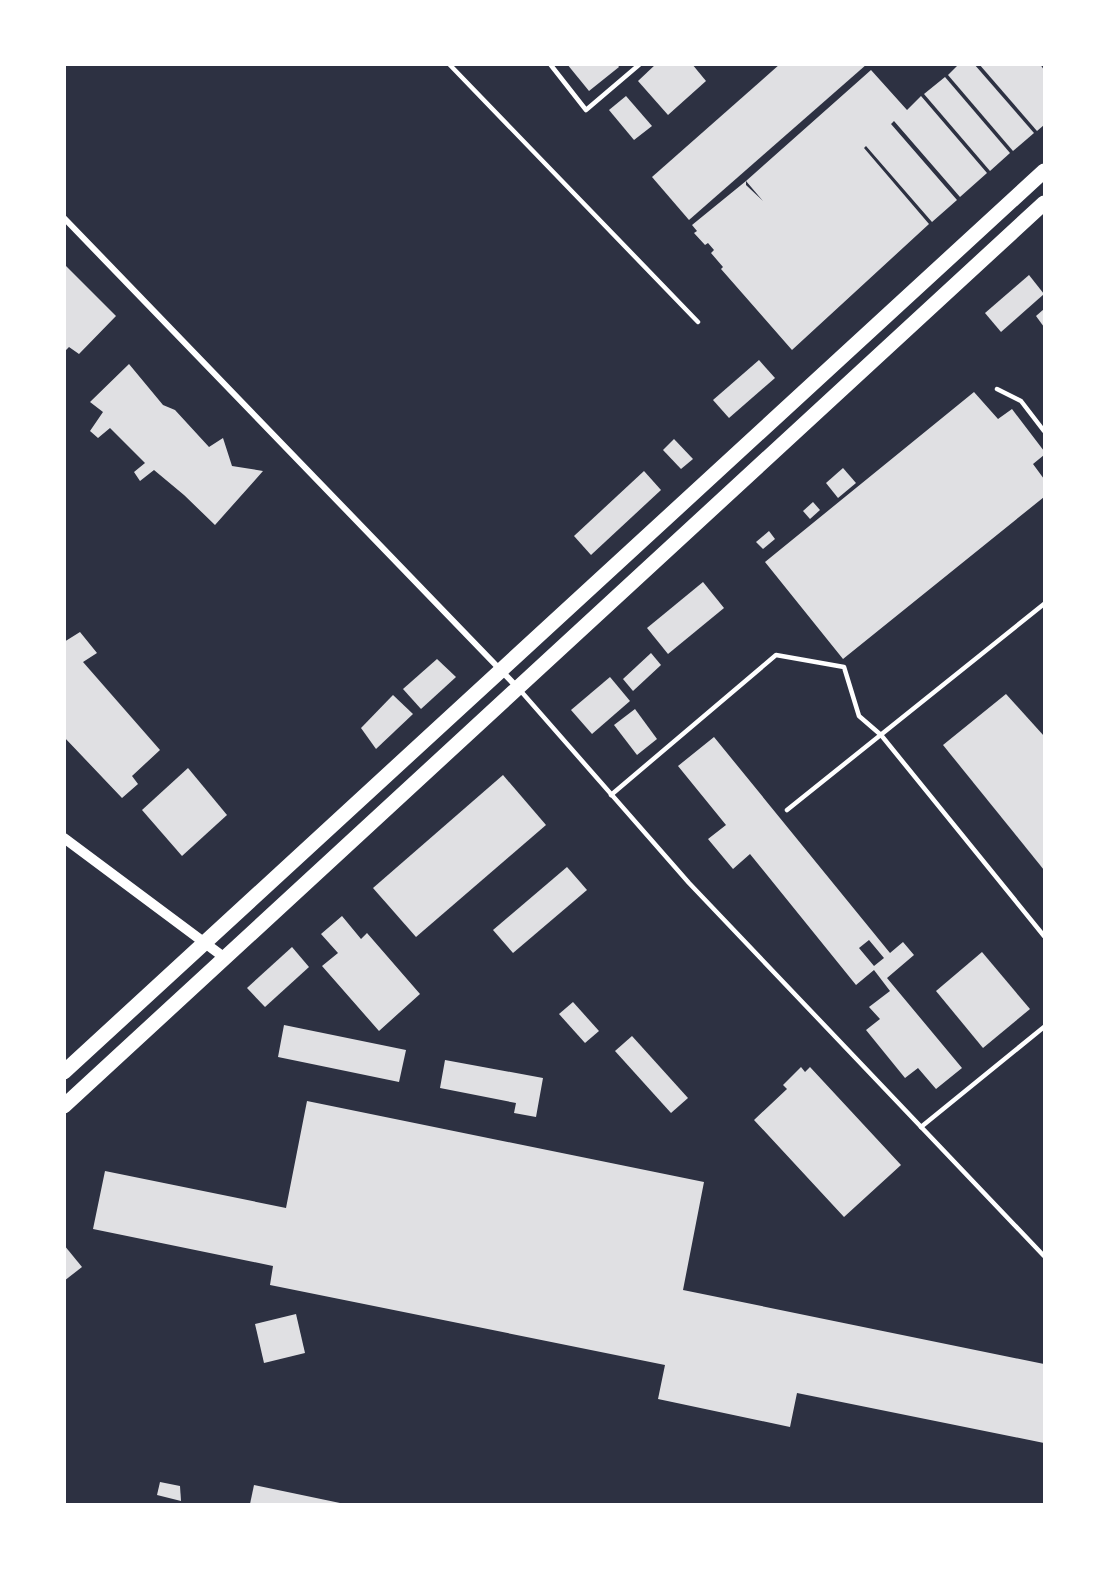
<svg xmlns="http://www.w3.org/2000/svg" width="1109" height="1569" font-family="'DejaVu Sans',sans-serif">
<style>
.building{fill:#e0e0e3;fill-rule:evenodd}
.lines{fill:none;stroke-linecap:round;stroke-linejoin:round}
.service{stroke:#fff;stroke-width:4.5}
.minor{stroke:#fff;stroke-width:6}
.tertiary{stroke:#fff;stroke-width:10}
.primary{stroke:#fff;stroke-width:15}
</style>
<rect width="100%" height="100%" fill="#2d3142"/>
<g class="building">
<path d="M567,64h50l2,3 -30,24z"/>
<path d="M656,64h36l14,17 -38,34 -30,-34z"/>
<path d="M780,64h87l-178,156 -37,-43z"/>
<path d="M959,64h15l60,69 -21,18 -65,-76z"/>
<path d="M979,64h61l4,6v55l-7,6z"/>
<path d="M871,70l36,40 14,-14 66,77 -27,24 -66,-76 -3,3 66,76 -25,22 -66,-76 -2,2 65,76 -137,126 -71,-81 2,-2 -12,-14 3,-3 -6,-7 -3,2 -11,-12 3,-2 -5,-6 54,-44v4l17,16 -17,-20z"/>
<path d="M945,77l65,76 -20,18 -66,-77z"/>
<path d="M626,96l26,30 -18,14 -25,-30z"/>
<path d="M64,264l52,52 -37,38 -10,-7 -5,5z"/>
<path d="M1029,275l15,19 -43,38 -16,-19z"/>
<path d="M1044,309v18l-8,-11z"/>
<path d="M759,360l16,18 -46,40 -16,-18z"/>
<path d="M129,364l34,41 12,5 34,37 14,-9 9,28 31,5 -48,54 -31,-30 -30,-25 -14,11 -6,-9 11,-9 -35,-35 -12,10 -8,-7 13,-19 -13,-10z"/>
<path d="M974,392l24,27 14,-10 32,42v4l-11,9 11,15v18l-201,162 -78,-97z"/>
<path d="M674,439l19,20 -12,10 -18,-19z"/>
<path d="M843,468l13,15 -18,15 -12,-15z"/>
<path d="M644,471l17,19 -70,65 -17,-19z"/>
<path d="M813,502l7,8 -10,9 -7,-8z"/>
<path d="M769,531l6,8 -12,10 -7,-7z"/>
<path d="M703,582l21,26 -56,46 -21,-26z"/>
<path d="M80,632l17,21 -14,9 77,88 -28,26 6,8 -16,14 -58,-61v-95z"/>
<path d="M651,653l10,12 -28,26 -10,-12z"/>
<path d="M437,659l19,18 -35,32 -18,-20z"/>
<path d="M610,677l20,24 -38,33 -21,-24z"/>
<path d="M1006,694l38,42v134l-101,-125z"/>
<path d="M393,695l20,19 -37,35 -15,-21z"/>
<path d="M635,709l22,30 -20,16 -23,-30z"/>
<path d="M714,737l176,216 13,-11 11,13 -27,23 75,90 -26,21 -18,-21 -13,10 -39,-48 14,-11 -11,-12 21,-16 -16,-21 -18,15 -106,-131 -17,15 -25,-30 18,-14 -48,-59zM869,940l15,18 -10,8 -15,-18z"/>
<path d="M188,768l39,47 -45,41 -40,-46z"/>
<path d="M503,775l43,50 -130,112 -43,-49z"/>
<path d="M567,867l20,23 -74,63 -20,-23z"/>
<path d="M342,916l19,23 6,-6 53,61 -41,37 -57,-65 16,-13 -17,-19z"/>
<path d="M292,947l17,20 -44,40 -18,-19z"/>
<path d="M982,952l48,57 -47,39 -47,-57z"/>
<path d="M573,1002l26,29 -14,12 -26,-29z"/>
<path d="M284,1025l122,25 -7,32 -121,-25z"/>
<path d="M632,1036l56,62 -17,15 -56,-62z"/>
<path d="M445,1060l98,18 -7,39 -22,-4 2,-10 -76,-15z"/>
<path d="M801,1067l4,5 5,-5 91,98 -57,52 -90,-97 33,-31 -4,-4z"/>
<path d="M307,1101l397,81 -21,108 361,74v79l-247,-50 -7,34 -132,-28 7,-34 -395,-80 3,-19 -180,-37 12,-58 181,37z"/>
<path d="M64,1245l18,22 -18,14z"/>
<path d="M296,1314l9,39 -41,10 -9,-39z"/>
<path d="M160,1482l20,4 1,15 -24,-6z"/>
<path d="M254,1485l86,18v1h-90z"/>
</g>
<g class="lines">
<g class="service">
<path d="M449,64l249,258"/>
<path d="M550,64l36,46 54,-46"/>
<path d="M997,389l24,12 23,30"/>
<path d="M519,689l170,194 355,373"/>
<path d="M611,795l165,-140 68,12 15,49 22,19 163,201"/>
<path d="M787,810l257,-206"/>
<path d="M921,1127l123,-100"/>
</g>
<path class="minor" d="M64,218l454,470"/>
<path class="tertiary" d="M64,838l161,120"/>
<g class="primary">
<path d="M64,1072l980,-901"/>
<path d="M64,1106l980,-903"/>
</g>
</g>
<rect width="1109" height="1569" fill="none" stroke="#ffffff" stroke-width="132"/>
</svg>
